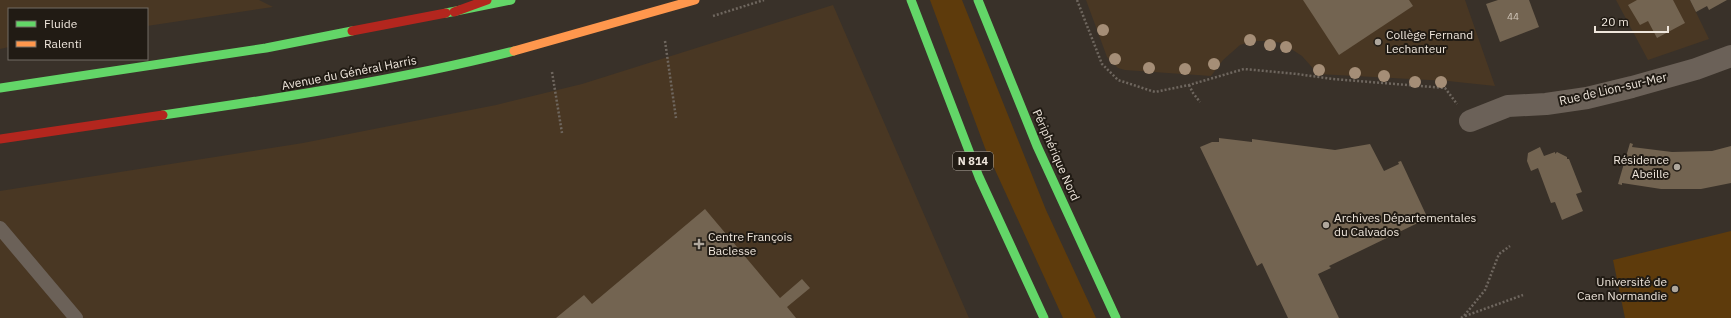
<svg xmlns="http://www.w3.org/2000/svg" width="1731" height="318" font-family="'IBM Plex Sans',sans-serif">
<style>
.built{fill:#493723}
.green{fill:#5e3b0c}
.building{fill:#736451}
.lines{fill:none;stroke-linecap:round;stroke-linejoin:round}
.path{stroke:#6f675f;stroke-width:2.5;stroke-dasharray:2 2;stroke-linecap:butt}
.lane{stroke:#6b6158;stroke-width:14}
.street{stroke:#6b6158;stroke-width:22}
.fast{stroke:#63d668;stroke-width:9}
.slow{stroke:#ff974d;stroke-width:9}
.jam{stroke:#b3261e;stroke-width:9}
.tree{fill:#a58e77}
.poi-dot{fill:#afa79d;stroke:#211b14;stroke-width:1.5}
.labels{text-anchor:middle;stroke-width:4;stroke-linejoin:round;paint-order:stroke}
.number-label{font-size:10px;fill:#d0c6b9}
.shield{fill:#211b14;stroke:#b1a9a0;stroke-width:1}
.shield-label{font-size:11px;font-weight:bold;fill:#efe6dc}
.poi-label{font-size:12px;fill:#efe6dc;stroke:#211b14;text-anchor:start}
.street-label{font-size:12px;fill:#efe6dc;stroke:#211b14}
</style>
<rect width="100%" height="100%" fill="#393129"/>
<g class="built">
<path d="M0,0h259l14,7 -126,19v-17h-138v38l-9,2z"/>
<path d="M1086,0h379l30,86 -47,-5 -130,-7 -16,-18 -20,-13 -12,-2h-17l-13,4 -17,15 -12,16 -86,-6 -7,-2 -11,-11z"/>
<path d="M1616,0h74l19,39 -61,21z"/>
<path d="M833,5l136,313h-969v-127l303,-48 193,-38 86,-21z"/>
</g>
<g class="green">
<path d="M930,0h32l84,210 50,108h-33l-78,-170z"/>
<path d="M1731,231v87h-106l-12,-58z"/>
</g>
<g class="building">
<path d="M1303,0h106l4,6 -74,49z"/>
<path d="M1498,0h31l10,27 -39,15 -14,-38z"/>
<path d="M1637,0h36l12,23 -28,15 -9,-17 -8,4 -12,-20z"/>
<path d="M1690,0h37l-18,10 -2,-4 -11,6z"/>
<path d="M1219,138l33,4v-3l83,11 35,-6 14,27 15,-7 -1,-2 3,-1 28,60 -2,1 -1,-3 -97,47 2,2 -13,6 21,44h-51l-26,-55 -5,3 -57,-119 12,-5h7z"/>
<path d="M1630,143l3,1 -1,3 40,5 40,-1 19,-5v37l-30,6h-40l-39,-6v2l-4,-1z"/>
<path d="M1540,147l4,9 11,-4v2l2,-2 10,5v2h2l13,33 -6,2 7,17 -21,9 -7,-18 -4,1 -13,-35 -7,3 -4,-10 1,-8z"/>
<path d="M705,209l75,89 22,-19 8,9 -23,19 9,11h-240l28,-23 8,9z"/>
</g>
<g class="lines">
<g class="path">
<path d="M1077,0l25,64 16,16 37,12 34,-7 55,-16 53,5 36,5 112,9 12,16"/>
<path d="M713,16l51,-16"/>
<path d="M665,41l11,77"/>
<path d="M552,72l10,61"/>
<path d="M1189,85l4,8 7,9"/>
<path d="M1465,316l58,-21"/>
<path d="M1461,318l3,-2 21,-26 14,-36 11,-8"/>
</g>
<path class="lane" d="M0,228l76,90"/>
<path class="street" d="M1470,121l38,-15 38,-2 41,-6 45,-11 64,-18 35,-13"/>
<g class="fast">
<path d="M911,0l68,177 65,141"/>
<path d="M978,0l59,146 79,172"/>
<path d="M446,13l65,-13"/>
<path d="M0,88l266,-40 86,-17"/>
<path d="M163,115c118,-17 236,-35 351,-64"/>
</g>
<path class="slow" d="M514,51l181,-51"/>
<g class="jam">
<path d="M454,12l33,-12"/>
<path d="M352,31l94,-18"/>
<path d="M0,139l163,-24"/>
</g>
</g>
<g class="tree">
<circle cx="1103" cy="30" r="6"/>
<circle cx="1250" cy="40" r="6"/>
<circle cx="1270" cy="45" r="6"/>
<circle cx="1286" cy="47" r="6"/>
<circle cx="1115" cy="59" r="6"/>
<circle cx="1214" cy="64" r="6"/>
<circle cx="1149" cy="68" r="6"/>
<circle cx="1185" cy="69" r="6"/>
<circle cx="1319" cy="70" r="6"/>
<circle cx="1355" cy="73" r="6"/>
<circle cx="1384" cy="76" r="6"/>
<circle cx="1415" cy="82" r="6"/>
<circle cx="1441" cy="82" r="6"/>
</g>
<g class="poi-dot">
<circle cx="1378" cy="42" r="4"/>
<circle cx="1677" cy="167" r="4"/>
<circle cx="1326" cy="225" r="4"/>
<path d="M697 238h4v4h4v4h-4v4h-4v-4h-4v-4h4z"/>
<circle cx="1675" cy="289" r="4"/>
</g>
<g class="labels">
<g class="number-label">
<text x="1513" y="20">44</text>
</g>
<rect class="shield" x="953" y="152" width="40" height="18" rx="3"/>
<g class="shield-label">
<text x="973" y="165">N 814</text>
</g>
<g class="poi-label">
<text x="1386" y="39">Collège Fernand<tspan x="1386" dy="14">Lechanteur</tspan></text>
<text x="1669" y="164" text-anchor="end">Résidence<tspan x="1669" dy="14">Abeille</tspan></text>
<text x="1334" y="222">Archives Départementales<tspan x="1334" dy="14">du Calvados</tspan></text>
<text x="708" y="241">Centre François<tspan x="708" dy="14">Baclesse</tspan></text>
<text x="1667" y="286" text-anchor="end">Université de<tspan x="1667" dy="14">Caen Normandie</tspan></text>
</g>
<g class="street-label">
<text transform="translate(349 73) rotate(-11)" y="4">Avenue du Général Harris</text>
<text transform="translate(1613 89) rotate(-13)" y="4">Rue de Lion-sur-Mer</text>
<text transform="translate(1056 155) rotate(66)" y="4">Périphérique Nord</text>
</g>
</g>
<rect x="8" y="8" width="140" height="52" fill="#211b14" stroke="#736c64"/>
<rect x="16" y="21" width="20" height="6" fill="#63d668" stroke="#736c64"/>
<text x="44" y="28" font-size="12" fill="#efe6dc">Fluide</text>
<rect x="16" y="41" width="20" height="6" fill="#ff974d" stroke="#736c64"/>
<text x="44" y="48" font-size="12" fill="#efe6dc">Ralenti</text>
<path d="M1595 26v6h73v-6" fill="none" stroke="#efe6dc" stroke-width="2"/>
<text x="1601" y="26" font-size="12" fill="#efe6dc" stroke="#211b14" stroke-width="3" paint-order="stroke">20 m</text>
</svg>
